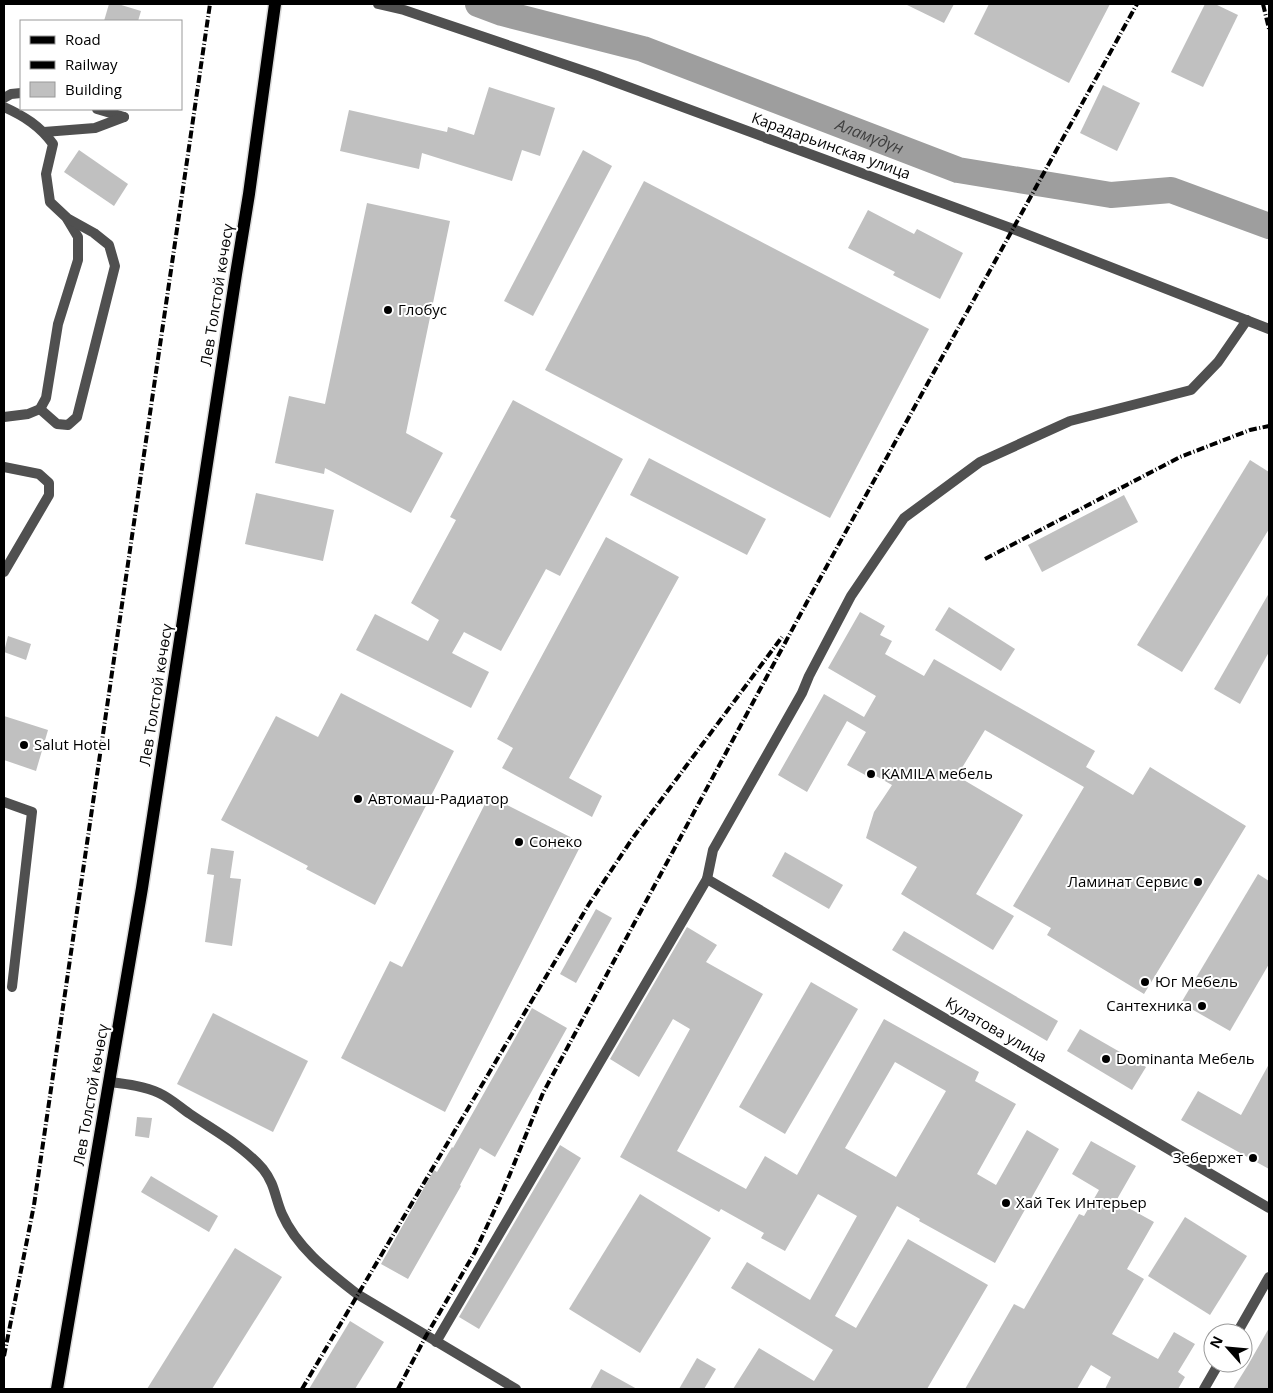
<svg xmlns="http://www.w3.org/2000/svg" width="1273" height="1393" font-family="'Open Sans',sans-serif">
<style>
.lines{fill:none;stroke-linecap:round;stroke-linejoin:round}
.river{stroke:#9e9e9e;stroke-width:26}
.building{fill:#c0c0c0;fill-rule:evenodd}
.primary-casing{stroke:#dbdbdb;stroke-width:15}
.minor{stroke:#505050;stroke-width:10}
.tertiary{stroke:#505050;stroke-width:10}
.primary{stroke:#000;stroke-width:12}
.rail{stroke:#000;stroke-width:4;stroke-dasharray:8 2.5 1 2.5;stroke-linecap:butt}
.poi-dot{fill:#000;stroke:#fff;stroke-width:2}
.labels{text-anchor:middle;stroke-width:4;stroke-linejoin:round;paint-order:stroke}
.street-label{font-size:15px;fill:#000;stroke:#fff}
.poi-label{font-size:15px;fill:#000;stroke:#fff;text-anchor:start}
.water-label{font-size:16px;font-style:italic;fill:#3f3f3f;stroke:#fff}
</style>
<rect width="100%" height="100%" fill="#fff"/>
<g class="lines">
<path class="river" id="s1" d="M478,4l24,9 141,36 315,121 153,25 60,-5 98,36"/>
</g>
<g class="building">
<path d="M109,4h9l23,7 -3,10h-34z"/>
<path d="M905,4h49l-10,19z"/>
<path d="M989,4h121l-41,79 -95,-49z"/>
<path d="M1205,4h10l23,11 -35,72 -32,-15z"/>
<path d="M1103,85l37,18 -23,48 -37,-18z"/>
<path d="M489,87l66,21 -15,48 -18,-6 -10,31 -90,-28 -3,16 -79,-18 9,-41 98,22 1,-5 26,8z"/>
<path d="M79,150l49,34 -14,22 -50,-34z"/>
<path d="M583,150l29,16 -79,150 -29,-15z"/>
<path d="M644,181l285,148 -99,189 -285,-148z"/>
<path d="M367,203l83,18 -44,212 37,20 -32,60 -86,-45 -1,6 -49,-11 14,-67 36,8z"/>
<path d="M868,210l46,24 3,-5 46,24 -23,46 -47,-24 2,-3 -47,-24z"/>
<path d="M513,400l110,59 -63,117 -14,-7 -45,82 -37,-19 -12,21 37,19 -18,36 -115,-58 19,-36 53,27 11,-21 -28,-17 45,-83 -6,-3z"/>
<path d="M649,458l117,61 -19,36 -117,-60z"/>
<path d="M1250,460l19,12v57l-87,143 -45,-27z"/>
<path d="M256,493l78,17 -11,51 -78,-17z"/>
<path d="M1124,495l14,27 -96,50 -14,-27z"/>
<path d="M606,537l73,40 -110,201 33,18 -10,21 -90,-49 11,-20 -16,-9z"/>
<path d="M1269,593v59l-29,52 -26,-15z"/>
<path d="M949,607l66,42 -14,22 -66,-41z"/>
<path d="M860,612l25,14 -5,9 12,6 -7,13 39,22 10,-17 161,92 -9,16 47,28 17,-28 96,59 -102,168 -97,-59 4,-7 -38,-22 71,-119 -99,-57 -28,46 66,39 -47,79 38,22 -21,34 -92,-56 16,-27 -51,-29 8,-26 18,-27 -23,-13 -2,4 -20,-11 19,-33 -19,-11 -40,71 -29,-17 46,-81 40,23 12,-21 -48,-28z"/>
<path d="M8,636l23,8 -5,16 -22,-8z"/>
<path d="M341,693l113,58 -79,154 -69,-36 2,-3 -87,-46 55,-104 42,21z"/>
<path d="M4,716l44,14 -12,41 -32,-11z"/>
<path d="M489,796l93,47 -137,269 -104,-54 49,-97 12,6z"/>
<path d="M211,848l23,3 -4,27 11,1 -9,67 -27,-4 9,-67 -7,-1z"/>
<path d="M785,852l58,33 -14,24 -57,-33z"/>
<path d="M1258,874l11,7v83l-39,67 -49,-28z"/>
<path d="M596,909l16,9 -36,65 -16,-9z"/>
<path d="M687,927l30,18 -11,17 57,32 -86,157 69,38 19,-33 32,19 87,-156 95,53 -4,9 41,23 -39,70 19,11 31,-55 32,19 -64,114 -76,-42 1,-2 -23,-13 -62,110 21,12 52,-89 80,46 -61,104h-194l26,-41 55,33 19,-31 -102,-62 16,-26 63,38 47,-84 -39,-22 -33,57 -24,-13 3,-5 -43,-24 -2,3 -99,-55 70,-128 -17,-10 -34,58 -29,-18zM895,1062l51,29 -50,86 -51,-29z"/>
<path d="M904,931l154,90 -11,20 -155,-91z"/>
<path d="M811,982l47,27 -73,125 -46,-27z"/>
<path d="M532,1008l35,20 -72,129 -15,-9 -20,37 1,1 -53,93 -27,-15 53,-94 3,2 15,-25 1,1z"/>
<path d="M213,1013l95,48 -35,71 -96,-48z"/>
<path d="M1080,1029l66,38 -14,23 -65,-39z"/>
<path d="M1269,1064v105l-88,-49 17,-29 43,24z"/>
<path d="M137,1117l15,1 -3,20 -14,-2z"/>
<path d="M1091,1141l45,25 -20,35 38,21 -27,47 17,10 -32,55 46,25 16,-27 21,12 -17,28 7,5 -7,12h-73l6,-12 -20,-12 -14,24h-112l49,-85 10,5 55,-95 5,2 15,-26 -27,-16z"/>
<path d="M560,1145l21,13 -102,171 -20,-12z"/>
<path d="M151,1176l67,40 -9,16 -68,-40z"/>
<path d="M640,1194l71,44 -71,115 -71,-44z"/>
<path d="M1185,1217l62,39 -37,59 -62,-39z"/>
<path d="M235,1248l47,29 -70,112h-65z"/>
<path d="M350,1321l34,21 -29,47h-46z"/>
<path d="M1269,1328v61h-36l15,-24z"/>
<path d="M697,1358l19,11 -12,20h-25z"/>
<path d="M601,1369l36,20h-47z"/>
</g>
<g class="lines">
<defs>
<path id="primary" d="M57,1389l85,-501 94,-614 13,-80 26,-190"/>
</defs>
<use href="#primary" class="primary-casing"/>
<g class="minor">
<path d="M4,98l7,-4 10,-1"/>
<path d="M4,107c20,9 36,19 49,37l-7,30 4,28 16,15 12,20v23l-20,64 -12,74 -6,11 -12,5 -24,3"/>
<path d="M97,109l27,8"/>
<path d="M44,132l51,-4 29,-11"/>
<path d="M40,409l17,15 11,1 9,-8 38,-151 -6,-21 -15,-12 -27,-15"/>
<path d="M4,467l35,7 10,9v12l-45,77"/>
<path d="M4,802l28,10 -20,175"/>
<path d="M707,879l562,329"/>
<path d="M110,1082c16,2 34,4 49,11 11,5 21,14 31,21 25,17 53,32 73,55 12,15 12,29 19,45 15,34 47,58 75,80l159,95"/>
<path d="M1237,1333l32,-56"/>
<path d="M436,1342l271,-463 6,-29 89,-157 7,-17 42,-80 53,-78 76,-56 90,-41 121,-31 27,-28 29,-42"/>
<path d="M1204,1389l15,-26"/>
</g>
<path class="tertiary" d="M378,4l26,6 192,65 417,154 256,100"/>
<use href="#primary" class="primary"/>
<g class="rail">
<path d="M1263,4l6,25"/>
<path d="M985,559l195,-102 70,-27 19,-4"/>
<path d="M4,1356l30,-151 176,-1201"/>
<path d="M302,1389l287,-485 43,-65 150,-202"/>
<path d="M398,1389l28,-53 49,-84 26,-56 42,-103 264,-491 330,-598"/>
</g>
</g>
<g class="poi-dot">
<circle cx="388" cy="310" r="5"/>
<circle cx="24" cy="745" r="5"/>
<circle cx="871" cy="774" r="5"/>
<circle cx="358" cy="799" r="5"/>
<circle cx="519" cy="842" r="5"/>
<circle cx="1198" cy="882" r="5"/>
<circle cx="1145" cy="982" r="5"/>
<circle cx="1202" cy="1006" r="5"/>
<circle cx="1106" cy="1059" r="5"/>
<circle cx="1253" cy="1158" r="5"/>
<circle cx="1006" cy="1203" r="5"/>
</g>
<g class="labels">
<g class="street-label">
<text transform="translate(831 146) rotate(20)" y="5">Карадарьинская улица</text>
<text transform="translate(217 295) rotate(-81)" y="5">Лев Толстой көчөсү</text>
<text transform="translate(156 695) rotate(-81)" y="5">Лев Толстой көчөсү</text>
<text transform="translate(996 1030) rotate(30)" y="5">Кулатова улица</text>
<text transform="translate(91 1095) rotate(-80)" y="5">Лев Толстой көчөсү</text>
</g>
<g class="poi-label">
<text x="398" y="315">Глобус</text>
<text x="34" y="750">Salut Hotel</text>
<text x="881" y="779">KAMILA мебель</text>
<text x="368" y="804">Автомаш-Радиатор</text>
<text x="529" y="847">Сонеко</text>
<text x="1188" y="887" text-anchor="end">Ламинат Сервис</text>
<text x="1155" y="987">Юг Мебель</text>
<text x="1192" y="1011" text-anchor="end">Сантехника</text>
<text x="1116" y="1064">Dominanta Мебель</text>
<text x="1243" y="1163" text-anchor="end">Зебержет</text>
<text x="1016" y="1208">Хай Тек Интерьер</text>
</g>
<g class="water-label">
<text dy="6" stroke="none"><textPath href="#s1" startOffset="414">Аламүдүн</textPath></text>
</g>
</g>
<rect width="1273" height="1393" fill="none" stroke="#000000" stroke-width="10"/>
<rect x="20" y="20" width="162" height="90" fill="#ffffff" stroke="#999999"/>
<rect x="30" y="36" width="25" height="8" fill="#000000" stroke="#999999"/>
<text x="65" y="45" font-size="15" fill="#000000">Road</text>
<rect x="30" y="61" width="25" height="8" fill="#000000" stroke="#999999"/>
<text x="65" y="70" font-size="15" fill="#000000">Railway</text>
<rect x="30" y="82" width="25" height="15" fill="#c0c0c0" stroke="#999999"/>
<text x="65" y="95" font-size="15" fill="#000000">Building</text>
<g transform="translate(1228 1348) rotate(297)"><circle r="24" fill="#ffffff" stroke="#999999"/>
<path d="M0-4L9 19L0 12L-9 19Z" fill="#000000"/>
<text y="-8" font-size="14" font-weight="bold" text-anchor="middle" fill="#000000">N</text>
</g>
</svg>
